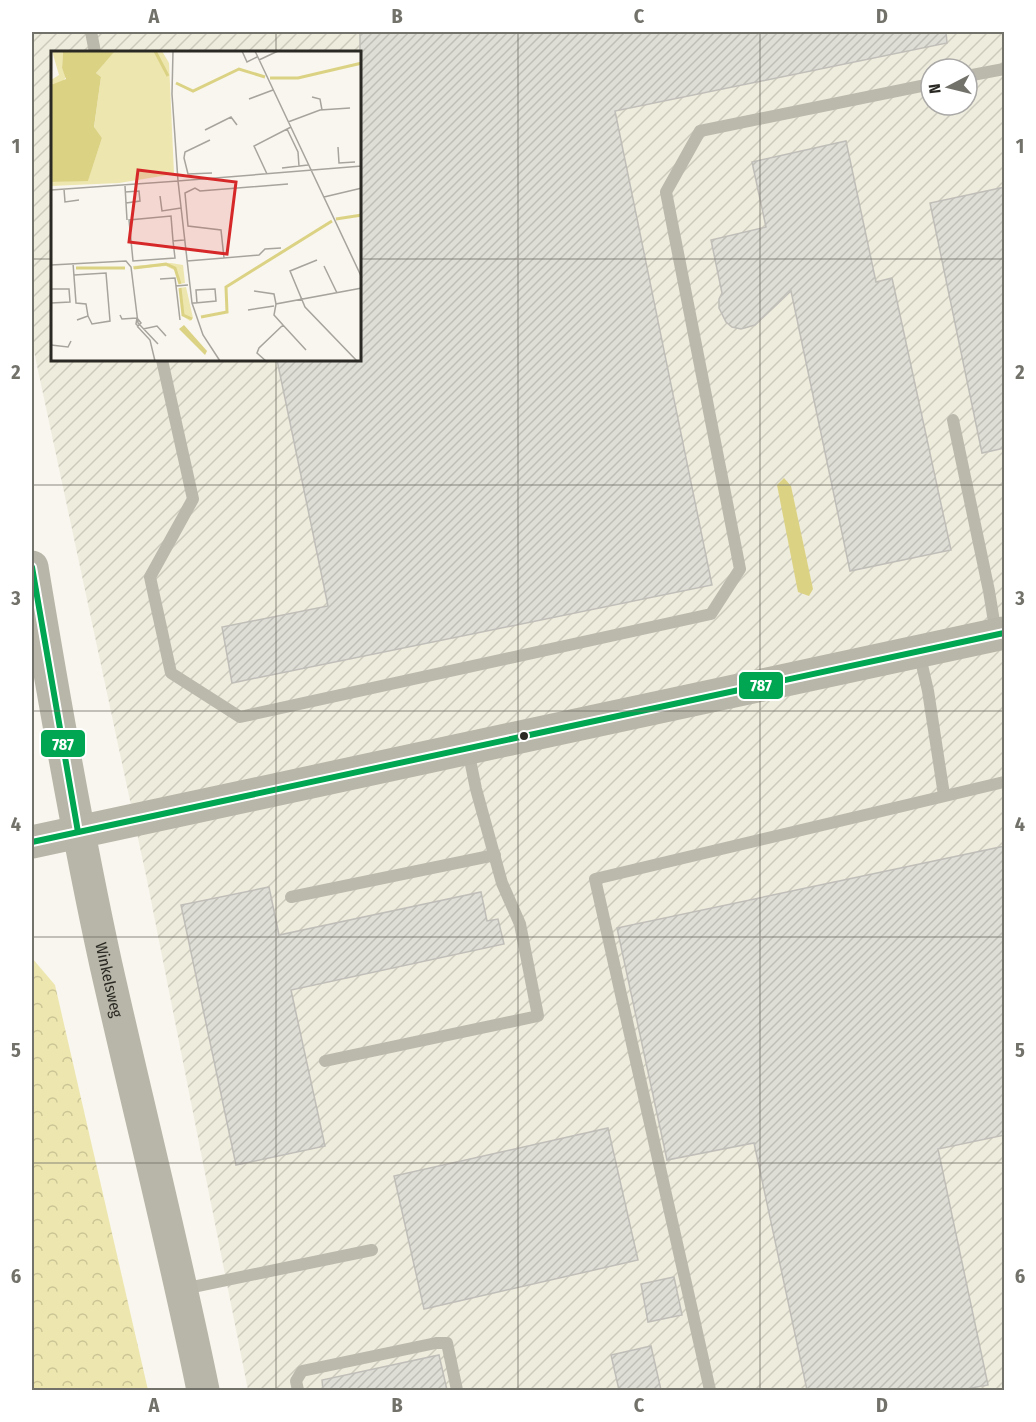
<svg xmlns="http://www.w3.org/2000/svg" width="1036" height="1422" font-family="'Fira Sans Condensed',sans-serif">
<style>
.industrial{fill:url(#industrial-furrows);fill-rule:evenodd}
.park{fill:url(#park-crowns)}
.water{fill:#dcd284}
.building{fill:url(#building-hatch);stroke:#c0beb8;stroke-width:1.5}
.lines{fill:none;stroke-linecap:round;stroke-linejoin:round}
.lane{stroke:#bbb9ac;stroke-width:12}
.secondary{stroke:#b8b6a8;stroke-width:33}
.bus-1-casing{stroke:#fff;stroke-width:10}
.bus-1{stroke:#00a651;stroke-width:6}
.grid{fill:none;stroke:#72716a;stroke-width:1.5;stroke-opacity:0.55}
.bus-dot{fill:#2a2923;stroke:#fff;stroke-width:2}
.labels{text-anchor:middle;stroke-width:4.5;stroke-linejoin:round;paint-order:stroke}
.street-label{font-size:16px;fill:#2a2923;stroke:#fff}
.inset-river{fill:none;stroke:#dcd284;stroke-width:3}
.inset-road{fill:none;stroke:#a6a49d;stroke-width:1.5}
.view{fill:#d62828;fill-opacity:0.15;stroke:#d62828;stroke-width:3}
.inset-edge{fill:none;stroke:#2a2923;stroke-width:3}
.line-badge{stroke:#fff;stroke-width:2}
.badge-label{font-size:16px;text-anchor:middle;font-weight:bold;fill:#fff}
.neatline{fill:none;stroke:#72716a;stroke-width:2}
.grid-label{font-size:20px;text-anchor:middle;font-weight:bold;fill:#72716a}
</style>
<defs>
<pattern id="industrial-furrows" width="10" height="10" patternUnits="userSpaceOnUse" patternTransform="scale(1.5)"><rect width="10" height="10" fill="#eeecdc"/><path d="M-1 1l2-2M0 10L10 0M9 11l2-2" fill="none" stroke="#cccabc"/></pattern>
<pattern id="park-crowns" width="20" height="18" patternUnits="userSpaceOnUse" patternTransform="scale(1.5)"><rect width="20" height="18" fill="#ede6af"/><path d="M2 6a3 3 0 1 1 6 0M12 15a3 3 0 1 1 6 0" fill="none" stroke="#cbc596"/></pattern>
<pattern id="building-hatch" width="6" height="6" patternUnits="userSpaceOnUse" patternTransform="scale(1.5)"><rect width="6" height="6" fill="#deddd6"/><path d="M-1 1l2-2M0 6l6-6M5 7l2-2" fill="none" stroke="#bfbeb7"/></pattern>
</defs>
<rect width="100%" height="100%" fill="#f8f6ee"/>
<path class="industrial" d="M32,32h972v1358h-756l-101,-510 -115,-538zM52,52h308v308h-308zM931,69h36v36h-36z"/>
<path class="park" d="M32,958l23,27 93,405h-116z"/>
<path class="water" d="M784,478l7,8 22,103 -4,7 -11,-4 -21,-107z"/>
<g class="building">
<path d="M360,32h586l1,11 -332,68 97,474 -480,98 -10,-56 106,-21 -51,-246h83z"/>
<path d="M846,141l30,141 16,-4 59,272 -101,21 -59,-280 -36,34 -14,4 -9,-2 -6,-5 -7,-14v-9l3,-6 -11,-53 55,-13 -14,-65z"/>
<path d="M1005,187v261l-23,5 -52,-250z"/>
<path d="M1005,846v289l-67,14 50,236 -27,5h-154l-53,-247 -87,17 -50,-232z"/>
<path d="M269,887l10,48 202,-43 6,29 11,-2 6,25 -213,46 34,156 -89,19 -55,-260z"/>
<path d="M608,1128l30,132 -214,49 -30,-133z"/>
<path d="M674,1277l8,38 -34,7 -7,-38z"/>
<path d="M651,1346l10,44h-42l-8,-35z"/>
<path d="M439,1355l8,35h-124l-1,-10z"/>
</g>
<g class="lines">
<g class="lane">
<path d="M91,32l4,20"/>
<path d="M967,76l37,-7"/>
<path d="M162,360l31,139 -43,78 21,96 69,44 471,-103 29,-45 -74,-377 34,-61 231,-47"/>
<path d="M953,420l36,171 7,43"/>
<path d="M919,652l9,39 16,104"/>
<path d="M291,897l204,-42"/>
<path d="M325,1061l213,-45 -18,-92 -18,-41 -26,-94 -8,-39"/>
<path d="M183,1289l189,-39"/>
<path d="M298,1390l-2,-9 6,-10 134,-28h11l10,47"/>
<path d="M710,1390l-115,-511 409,-97"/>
</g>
<g class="secondary">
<path id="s1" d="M32,567c22,133 45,266 74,398 32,142 68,283 97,425"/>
<path d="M32,842l972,-209"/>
</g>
<defs>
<g id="bus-1">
<path d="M32,567l46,265"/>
<path d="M32,842l972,-209"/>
</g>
</defs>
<use href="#bus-1" class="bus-1-casing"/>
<use href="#bus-1" class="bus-1"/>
</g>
<path class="grid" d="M276,32v20M518,32v1358M760,32v1358M32,259h20M360,259h644M276,360v1030M32,485h972M32,711h972M32,937h972M32,1163h972"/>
<circle class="bus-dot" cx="524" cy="736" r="5"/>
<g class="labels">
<g class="street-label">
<text dy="6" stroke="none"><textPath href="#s1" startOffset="420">Winkelsweg</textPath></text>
</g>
</g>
<g transform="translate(51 51)">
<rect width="310" height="310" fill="#f8f6ee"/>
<path d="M120,212l12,2 2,18 -6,1 -1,-12 -12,-6 -33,3v-3zM135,236l7,31 -3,3 -6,-4 -4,-29z" fill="#ede6af"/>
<path d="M1,0h11l-1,17 4,9 -5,7 -10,1v-5l8,-5zM63,0h48l7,12 5,111 -55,9 -68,3v-4l37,-2 14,-42 -8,-10 7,-51 -5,-4z" fill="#ede6af"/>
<path d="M12,0l51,1 -18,21 5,4 -7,50 8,11 -14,43 -37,1v-97l15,-6 -4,-11zM133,274l23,26 -2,4 -26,-26z" fill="#dcd284"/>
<path class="inset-river" d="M104,0l13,25M219,27h28l64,-15M125,32l17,8 46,-22 26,8M285,168l26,-4M25,217h49M83,217l32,-4 9,4 5,16M129,237l3,27 9,4M150,266l26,-5 -1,-25 106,-66"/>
<path class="inset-road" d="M122,0l-1,43 6,87 184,-15M191,0l5,11 10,-5M204,0l107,227M208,9l19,-9M261,46l8,2 2,11M198,48l24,-9M237,71l32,-12 30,-2M236,78l11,23 1,14M154,79l26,-13 6,8M159,89l-25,12 -1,6 4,16 24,-1M287,96l1,16 16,-1M231,117l26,-3M216,123l-13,-28 37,-19M74,135l2,34M13,138l1,13 14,-2M0,139l127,-9 14,122 11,32 17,26M74,141l14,-1 1,10 -14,2M109,145l2,15 19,-3M273,146l38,-9M122,190l2,17 -42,3 -4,-41 42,-4 2,25 11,-1M230,197l-16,1 -6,6 -35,3 -3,-28 -33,-4 -3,-33 10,-5 5,3 88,-7M266,209l-27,11 15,36 52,54M136,210l37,-3M22,212l3,40 10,1 2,12 -11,4M0,214l75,-4 5,6 7,56 20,21M273,215l13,27M23,224l32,-2 4,48 -18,3 -4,-8M109,228l15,-1 1,8M0,238h18l1,13 -19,1M203,240l20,3 2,10M141,252h3l21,-2 -1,-12 -19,1 1,13M197,259l26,-4M69,264l2,4 15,-1M86,267l4,5 -3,3 -2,-2zM129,269l-4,-34 12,-1M232,274l-9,-10 2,-11 86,-16M86,275l13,14 5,21M92,278l14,-3 9,10M0,294l17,2 3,-6M215,310l-9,-8 2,-5 24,-23 23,25"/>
<path class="view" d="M87,119l98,12 -9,72 -98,-12z"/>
<rect width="310" height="310" class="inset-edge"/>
</g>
<g class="line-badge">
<rect x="738" y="671" width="46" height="29" rx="6" fill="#00a651"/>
<rect x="40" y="729" width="46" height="29" rx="6" fill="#00a651"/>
</g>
<g class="badge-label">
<text x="761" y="691">787</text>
<text x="63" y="750">787</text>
</g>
<rect width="1036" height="1422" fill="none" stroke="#ffffff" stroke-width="66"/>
<g transform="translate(949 87) rotate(263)"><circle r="28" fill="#ffffff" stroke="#aaa9a7" stroke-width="1.5"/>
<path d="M0-4.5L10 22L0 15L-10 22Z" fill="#72716a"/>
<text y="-9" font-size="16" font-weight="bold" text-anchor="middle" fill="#2a2923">N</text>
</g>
<rect x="33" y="33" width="970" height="1356" class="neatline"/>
<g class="grid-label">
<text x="154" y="23">A</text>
<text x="397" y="23">B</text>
<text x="639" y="23">C</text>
<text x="882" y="23">D</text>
<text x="16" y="153">1</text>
<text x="1020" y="153">1</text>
<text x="16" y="379">2</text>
<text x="1020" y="379">2</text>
<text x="16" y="605">3</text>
<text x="1020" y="605">3</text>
<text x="16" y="831">4</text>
<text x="1020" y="831">4</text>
<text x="16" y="1057">5</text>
<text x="1020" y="1057">5</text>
<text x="16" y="1283">6</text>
<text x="1020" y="1283">6</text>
<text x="154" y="1412">A</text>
<text x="397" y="1412">B</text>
<text x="639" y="1412">C</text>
<text x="882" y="1412">D</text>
</g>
</svg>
